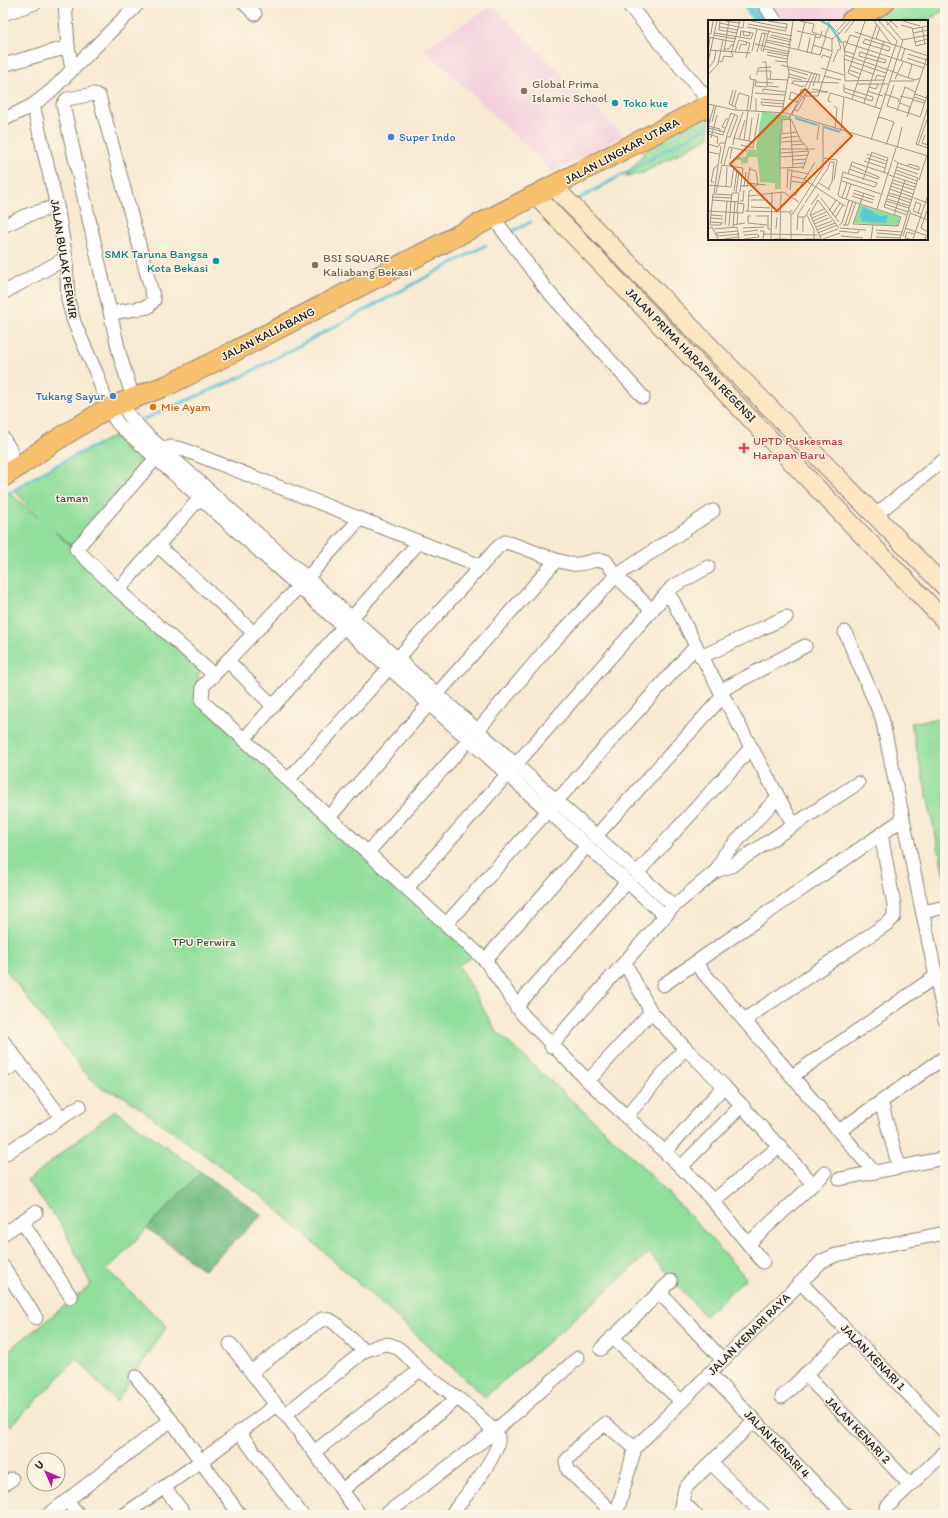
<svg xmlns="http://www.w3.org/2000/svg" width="948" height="1518" font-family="Itim,sans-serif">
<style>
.built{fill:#f4cfde}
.green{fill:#91de9c;stroke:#567d5c}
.forest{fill:#74bd84;stroke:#486c50}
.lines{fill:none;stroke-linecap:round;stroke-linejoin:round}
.stream{stroke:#5cc7d6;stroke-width:3}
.canal{stroke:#5cc7d6;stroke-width:11}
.street-casing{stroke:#8a8277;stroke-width:15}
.secondary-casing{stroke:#8a8277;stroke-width:20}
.primary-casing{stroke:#8a8277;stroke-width:22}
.street{stroke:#fff;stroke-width:13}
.secondary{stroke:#fce6c4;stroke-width:18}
.primary{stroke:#f7c06c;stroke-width:20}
.education-dot{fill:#8d6e63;stroke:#fcf5e5;stroke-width:1.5}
.culture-dot{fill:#0f9aa8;stroke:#fcf5e5;stroke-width:1.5}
.shop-dot{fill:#3f7fe0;stroke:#fcf5e5;stroke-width:1.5}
.food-dot{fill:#e8710a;stroke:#fcf5e5;stroke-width:1.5}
.health-dot{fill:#e0444e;stroke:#fcf5e5;stroke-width:1.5}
.labels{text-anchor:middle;stroke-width:3;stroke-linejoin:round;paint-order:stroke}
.education-label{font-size:12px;fill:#785e54;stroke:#fcf5e5;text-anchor:start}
.culture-label{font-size:12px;fill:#0d838f;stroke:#fcf5e5;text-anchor:start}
.shop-label{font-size:12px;fill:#366cbe;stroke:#fcf5e5;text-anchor:start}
.street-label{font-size:12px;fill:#1c1c1c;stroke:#fcf5e5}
.food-label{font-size:12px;fill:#c56008;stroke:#fcf5e5;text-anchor:start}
.health-label{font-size:12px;fill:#be3a42;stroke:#fcf5e5;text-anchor:start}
.park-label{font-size:12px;fill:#3f5642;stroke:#fcf5e5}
.inset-river{fill:none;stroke:#5cc7d6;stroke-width:2}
.inset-road{fill:none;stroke:#a09789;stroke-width:1}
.view{fill:#de560d;fill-opacity:0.15;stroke:#de560d;stroke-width:2}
.inset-edge{fill:none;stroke:#1c1c1c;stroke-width:2}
</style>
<rect width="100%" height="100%" fill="#fcf5e5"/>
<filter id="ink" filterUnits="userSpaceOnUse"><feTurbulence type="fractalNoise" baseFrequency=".025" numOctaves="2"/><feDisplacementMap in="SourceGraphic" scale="8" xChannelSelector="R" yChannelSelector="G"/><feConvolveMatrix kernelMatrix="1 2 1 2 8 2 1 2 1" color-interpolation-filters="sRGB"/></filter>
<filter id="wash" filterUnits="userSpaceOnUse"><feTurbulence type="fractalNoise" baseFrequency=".012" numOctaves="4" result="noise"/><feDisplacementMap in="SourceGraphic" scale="16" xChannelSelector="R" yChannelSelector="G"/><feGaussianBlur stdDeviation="0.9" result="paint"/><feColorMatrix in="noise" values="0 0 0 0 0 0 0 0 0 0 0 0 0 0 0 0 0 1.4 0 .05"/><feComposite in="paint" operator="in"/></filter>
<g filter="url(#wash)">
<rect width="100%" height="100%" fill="#f8e9d2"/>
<g class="built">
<path d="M771,3h93l1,3 -31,15h-53z"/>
<path d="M493,6l130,129 -70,37 -129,-124z"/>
</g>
<g class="green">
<path d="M884,3h61v7l-20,11h-74z"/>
<path d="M709,105v32l-66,36 -17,3 35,-45z"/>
<path d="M123,431l33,27 -80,91 -21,-17 145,131 -5,38 287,251 -24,13 38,66 133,122 64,66 53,59 -41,38 -56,-63 -164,144 -222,-200 -140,-101 -22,-8 -18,-17 -80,-105v-479l36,31 -25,-28c33,-25 74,-39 109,-59z"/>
<path d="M945,717v162l-34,-156z"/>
<path d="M115,1110l86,62 -94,98 60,56 -51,76 -39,-43 -66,67 -8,-11v-60l88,-70 -28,-58 -36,-46z"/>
</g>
<path class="forest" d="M201,1172l61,43 -58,55 -57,-42z"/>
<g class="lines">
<g class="stream">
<path d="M579,199l130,-73"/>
<path d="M509,233l22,-11"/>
<path d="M144,419l95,-41 247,-133"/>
<path d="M3,498c30,-22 62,-38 96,-54"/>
</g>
<path class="canal" d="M747,3l12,18"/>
</g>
</g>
<g filter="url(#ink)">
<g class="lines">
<defs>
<g id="street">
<path d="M65,3l3,44 4,22"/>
<path d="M244,3l11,11"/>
<path d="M627,3l82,98"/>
<path d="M764,3l11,18"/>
<path d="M3,14l32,-11"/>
<path d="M3,65l65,-18"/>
<path d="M33,105l24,101 9,52 2,42 6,22 24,55 10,31 10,16 547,492"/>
<path d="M3,120l30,-15 18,-14 88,-88"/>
<path d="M493,217l52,71 98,109"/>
<path d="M3,226l22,-10 32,-10"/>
<path d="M3,293l63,-35"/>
<path d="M111,313l37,-6 6,-7 -55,-204 -5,-2 -27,5 -4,6 57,251 13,42"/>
<path d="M121,402l9,15 16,17 528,472"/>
<path d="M3,438l8,13 -7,25"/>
<path d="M874,516l71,-57"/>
<path d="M359,520l-52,58 -104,108 -1,15 283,259 38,55 65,66 93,86 32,34 50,61"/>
<path d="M158,546l96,87"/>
<path d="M118,590l82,-92"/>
<path d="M667,593l5,-6 36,-20"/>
<path d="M845,632l37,86 63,302"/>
<path d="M701,657l85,-40"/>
<path d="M228,661l45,45"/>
<path d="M214,675l-96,-85 -42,-41 88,-100 7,-2 11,2 299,117"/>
<path d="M720,691l85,-45"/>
<path d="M437,694l119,-133"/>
<path d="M245,738l174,-196"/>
<path d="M289,779l209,-232 7,-5c23,5 44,19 68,22 12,2 19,-7 33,-3l10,15 36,34"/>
<path d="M330,816l99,-112"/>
<path d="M596,836l127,-140"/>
<path d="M368,852l110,-122 71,-84 67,-70 97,-65"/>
<path d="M716,871l15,-5 127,-83"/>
<path d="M637,873l114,-125"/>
<path d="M407,888l260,-295 6,8 23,45 97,178"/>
<path d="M923,912l22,-5"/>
<path d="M446,924l250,-278"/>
<path d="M485,960l102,-114"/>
<path d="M625,963l26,49 34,36 39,38 89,98"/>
<path d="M695,963l179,209"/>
<path d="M663,985l240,-166"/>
<path d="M516,1007l111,-125"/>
<path d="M744,1020l144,-97 6,-6v-12l-13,-71"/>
<path d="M3,1041l58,76"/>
<path d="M551,1046l123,-140 42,-35 9,-17 53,-57"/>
<path d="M3,1072l16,-10"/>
<path d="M792,1076l144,-100"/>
<path d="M588,1081l63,-69"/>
<path d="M881,1102l18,65"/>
<path d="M626,1117l59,-69"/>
<path d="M839,1131l106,-74"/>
<path d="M665,1152l59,-66"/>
<path d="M3,1155l77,-49"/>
<path d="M681,1167l61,-62"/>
<path d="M840,1179l105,-21"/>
<path d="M713,1201l67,-55"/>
<path d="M22,1221l49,76"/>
<path d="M3,1234l33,-22"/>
<path d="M749,1243l76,-70"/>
<path d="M3,1266l33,52"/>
<path d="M801,1283l144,149"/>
<path d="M660,1293l62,66"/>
<path d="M612,1337l69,64"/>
<path d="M230,1344l46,61 10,9 74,101"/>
<path d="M601,1349l70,-68"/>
<path d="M252,1371l70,-52 8,1 5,3 29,28c8,-2 19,-9 27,-6 12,3 21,18 30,26 27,21 57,39 77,66 4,15 -37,65 -47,78"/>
<path d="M709,1373l136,142"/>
<path d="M805,1374l105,111"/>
<path d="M136,1377l35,43"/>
<path d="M782,1397l67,-64"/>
<path d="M286,1414l78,-63"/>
<path d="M239,1432l63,83"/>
<path d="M314,1452l106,-82"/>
<path d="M711,1463l53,52"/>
<path d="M3,1485l9,-6"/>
<path d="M164,1487l21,28"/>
<path d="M342,1490l116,-92"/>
<path d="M67,1501l12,14"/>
<path d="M682,1501l14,14"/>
<path d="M887,1507l58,-55"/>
<path d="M48,1515l123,-95 69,95"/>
<path d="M124,1515l76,-53 76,-57"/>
<path d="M385,1515l109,-83 84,-74"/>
<path d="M615,1515l-47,-45 -2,-9 18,-20 21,-17 30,24"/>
<path d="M616,1515l19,-67 187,-187 14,-6 109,-22"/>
<path d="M679,1515l6,-26 3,-4 66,-64"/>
</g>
<g id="secondary">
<path d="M553,186l392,401"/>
<path d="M535,195l410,426"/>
</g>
<g id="primary">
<path d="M851,21l33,-18"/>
<path d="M3,477l52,-36 53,-33 60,-23 38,-19 503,-261"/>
</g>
</defs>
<use href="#street" class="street-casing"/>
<use href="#secondary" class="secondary-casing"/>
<use href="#primary" class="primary-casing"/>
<use href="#street" class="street"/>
<use href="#secondary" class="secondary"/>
<use href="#primary" class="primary"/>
</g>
</g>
<g class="education-dot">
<circle cx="524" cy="91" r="4"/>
<circle cx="315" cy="265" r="4"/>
</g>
<g class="culture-dot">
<circle cx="615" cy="103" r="4"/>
<circle cx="216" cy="261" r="4"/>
</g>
<g class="shop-dot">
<circle cx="391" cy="137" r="4"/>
<circle cx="113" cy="396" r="4"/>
</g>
<circle class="food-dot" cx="153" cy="407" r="4"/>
<path class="health-dot" d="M742 442h4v4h4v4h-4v4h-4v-4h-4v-4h4z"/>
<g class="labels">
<g class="education-label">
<text x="532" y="88">Global Prima<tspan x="532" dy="14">Islamic School</tspan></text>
<text x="323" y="262">BSI SQUARE<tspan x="323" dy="14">Kaliabang Bekasi</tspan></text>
</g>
<g class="culture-label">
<text x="623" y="107">Toko kue</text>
<text x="208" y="258" text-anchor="end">SMK Taruna Bangsa<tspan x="208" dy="14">Kota Bekasi</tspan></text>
</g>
<g class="shop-label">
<text x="399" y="141">Super Indo</text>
<text x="105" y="400" text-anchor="end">Tukang Sayur</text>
</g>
<g class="street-label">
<text transform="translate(622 151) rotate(-28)" y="4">JALAN LINGKAR UTARA</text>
<text transform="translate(64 259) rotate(81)" y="4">JALAN BULAK PERWIR</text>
<text transform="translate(268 334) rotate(-27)" y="4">JALAN KALIABANG</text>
<text transform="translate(691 355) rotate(46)" y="4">JALAN PRIMA HARAPAN REGENSI</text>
<text transform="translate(749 1334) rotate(-45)" y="4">JALAN KENARI RAYA</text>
<text transform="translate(873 1357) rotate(46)" y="4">JALAN KENARI 1</text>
<text transform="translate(858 1430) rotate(46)" y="4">JALAN KENARI 2</text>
<text transform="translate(777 1444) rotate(46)" y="4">JALAN KENARI 4</text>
</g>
<g class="food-label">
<text x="161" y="411">Mie Ayam</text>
</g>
<g class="health-label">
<text x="753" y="445">UPTD Puskesmas<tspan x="753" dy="14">Harapan Baru</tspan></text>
</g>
<g class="park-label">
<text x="72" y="502">taman</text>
<text x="204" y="946">TPU Perwira</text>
</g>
</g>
<g transform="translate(708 20)">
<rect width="220" height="220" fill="#f8e9d2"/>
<path d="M54,91l28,5v3l-8,1 -3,69h-4v-6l-15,-1 -4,-36zM40,129l8,1 1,7h-9v6l-7,1v-4h-6l1,-4 10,1zM152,185l40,12 -2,9 -44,-3z" fill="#91de9c"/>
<path d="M155,187l17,9 8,-1 -2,8 -24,-2 -2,-6z" fill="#5cc7d6"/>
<path class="inset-river" d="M113,1l8,4 13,18M87,98l22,7M116,107l16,5"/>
<path class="inset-road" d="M12,1l-1,9 18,3M17,1l14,2M43,1l35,7M60,1l19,3 -1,6M92,1l14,3 -2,8 20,7 6,-4 12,-14M122,1l-2,2 11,11M166,1l17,23M178,1l16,19M195,1l17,5M12,3l23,5 1,-7M40,4l38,7M179,5l4,-4 7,7M193,5l11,3 4,18 12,-3M12,7l18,3M39,7l45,9M214,7l3,17M204,9l16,-3M36,11l-1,4 6,1 1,-4M89,11l18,4M129,11l9,-10M147,12l73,24M6,13l13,2 24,4 2,-6 -12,-2 -1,6M137,13l9,-12M205,13l15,-3M0,14h3l2,-13M6,15l22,4M63,15l21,5M117,16l5,-12M0,17l27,5M61,17l22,5M107,17l5,1 2,-7M157,19l25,8 -1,4 -26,-8zM168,19l4,-12M58,20l25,5M194,20l26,-5M58,22l54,13 6,-19M140,22h-5l2,13 52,18M207,22l13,-3M139,23l77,25M47,24l35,8M105,25l19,6M16,29h5l2,-4h3M56,29l25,5M0,30l43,3M31,30l2,-6 5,1 1,-3M90,30l7,-28M44,31l5,-22M53,31l4,-17M0,32l2,-14M16,32l5,-31M27,32l4,-12 11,3 -4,15M49,32l5,-19 5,1M55,32l6,-22M59,32l21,4M152,32l26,8 -1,3 -26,-7zM99,33l3,-15M23,34l9,-33M103,34l5,-20M147,34l-11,-3 6,-16 10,3M200,34l19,6M59,35l20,4M136,35l1,26 39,-1M113,38l2,-3 8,3M199,38l21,7M136,39l42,14M11,41l3,1 2,-6 8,1 1,-3M67,41l12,1M193,41l4,-13M0,42l9,-41M54,42h4l1,17 21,1M125,42l5,-12 3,-1 -4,-13M73,45l39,10 -2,7M143,46l22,8M0,48l6,-7 2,-10M113,48l23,7M80,49l20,6M141,50l12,4M50,51v-3l13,-1M59,51h4l-1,8M81,54l18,5M189,54l18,6 5,-2M0,55l10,-11 5,-24M42,55v4l6,1 -1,7M49,55v-4h10M116,56l17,4M80,57l14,3M151,58l-11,-5 17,-52M200,58l4,-13 -2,-1M59,59v7l12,1M187,59l8,-17M167,60l2,-5 8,2M182,61h24M48,62l17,1M83,63l12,4v-2M84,64l1,-3 46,2M149,64h31M186,65l-7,21 21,7 2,-6 -10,-4M47,66l12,1M105,66l4,-12M97,67l7,-14M161,67l7,2 2,-5M136,68l29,9 -1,4 -28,-9v-8M104,69l16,3M25,70l-4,14 7,3v3M159,71l16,5M55,72v-3l22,3M100,72h20M31,73l10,3 -2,15M47,73l30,2M176,74l15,5 -1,3M207,74l12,4M98,75l-6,-4 2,-2 7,3M97,76l10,-23M192,76l13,3M137,77l36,12M206,77l12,4M53,79l23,2M144,79l25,-75M205,80l12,3M53,82l1,3 22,2M53,82l23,2M90,82l-9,-3 2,-7 10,4h17l14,-43v-14M123,82l-3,-1 2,-8 14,4 -3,34M156,83l20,-62M0,84l27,6 51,3 142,43M24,85l4,-15M27,86l4,-13M126,86l3,2 -2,21M167,87l22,-66 -18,-20M220,87l-12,37 12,4M42,90l4,-30M48,91v-13M189,91l8,-24 10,5M74,93l7,-40 -2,-11 6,-41M201,93l11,4 8,-24M84,95l1,-3 10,-15 2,1 -7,13 -3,-1M199,97l21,-62M170,99l1,-2 15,5 -8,23M4,102l4,-16M0,106l12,3v3M0,107l6,-21M0,108l16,4M17,108l-3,-1 4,-8h2M0,111l15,4 8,-22 7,3 -8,21h-3M74,113v-13l9,-1 10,22 6,6v4M0,114l10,3 -1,7M217,115l-3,8 6,2M3,118l6,-23M26,118l9,-26M73,118l18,-2M31,119l6,-19M36,120l4,-29M109,120l2,-16M163,120l32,-100M41,121l3,-23M73,122l20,-1M0,124l10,3 2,-4h5M25,125l1,-7 19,4M33,125l13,3M84,125l13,-1M210,125l10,-28M45,127l6,-34M189,128l5,-21M73,129h34M163,132l17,6 -4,14M73,133l28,-2 -6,18M159,134l20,7M0,135l1,-3 10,2M73,137l26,-2M115,138l14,2 -3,20M159,138l19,6M22,139l2,-12M85,140l13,-1M186,140l4,3 -14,44 23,8M156,141l21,7M190,143l21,7M13,144l6,-29 8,-21M85,144l12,-1M14,145l21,3 -3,24M16,145l5,-18 18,4M142,145l29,12M199,146l2,-2 10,3v3M85,147l-3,-51 11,-20M189,147l21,7M72,148l24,-1M141,149l29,10 1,-2M81,150l20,4M188,150l22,8 -18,61M187,153l22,8M140,154l4,-12 37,12M181,155l27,9M83,156l13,3 2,-3M135,157l32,10 2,-4 -34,-11 -5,23 2,2 20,7 4,-11M97,160l40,26M155,160l9,-28M185,160l22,7M211,160l8,-25M83,161l12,2M134,161l39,13M6,162h-3l3,-14 4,-3M40,163l18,2M111,163l11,7M184,163l22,7M0,165l23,2 3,-21M32,166l18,-1 -2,-14 -6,-2M183,166l22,8M18,167l1,-20M36,167l2,-15M39,167l3,-20M79,168l1,-20M72,169v-55l17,-2M182,169l22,8M82,170l2,-19M146,170l21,7M26,171l3,-21M28,172l3,-21M6,173l7,-47M8,173l6,-28M145,173l21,7M181,173l23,7M180,175l23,8M41,176l34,-4 16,10M87,176l20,-34M144,176l21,7M4,177l20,1M113,178l18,24M134,178l5,-15M206,178l14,5M138,179l5,-15M179,179l23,7M4,180l26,2M43,180h15M23,181l1,-8h7l-2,19M32,181h3l1,-11M178,181l23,7M207,182l6,2 -3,9M208,182l-3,9 8,3M97,183l23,-35 2,-6h4l-2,20 -4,7M152,184l41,13 -3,9 -45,-2zM177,184l23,8M103,185l8,-11M43,187l19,1M169,189l19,-61M202,190v3l18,7M0,191l35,2 1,-9 -6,-1M37,191l44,1M85,191h-3v3h3l30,-47v-42M121,191l7,-11M40,192l1,-21 3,-1M3,195l12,1M99,195l7,15v9M103,195l13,-6M124,195l8,-12M186,195l11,-35M43,196h-3v7l19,2M48,196h13M60,196v13h3M90,197h7l5,-9M2,198l13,1M104,198l14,-6M127,198l8,-13M105,201l14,-6M2,202l13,1M13,203v2h-11l3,-31 19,1M106,204l15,-6M17,205l2,-24M25,205l12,-2M29,205l1,-13M131,205l3,-2 7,-23M135,205h5l8,-23M137,205l8,-24M21,206l2,-25M25,207l2,-26M108,207l16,-6M35,208l21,-1M132,208l26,2M197,208l23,8M0,209l4,-2 6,12M6,209l23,-2 2,12M68,209l1,-12M89,210l1,-16 6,-9M109,210l18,-7M168,210l26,2M30,211l-22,2 2,3 21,-2M52,211h4l-1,8M131,211l19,2 1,-3M35,212l15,-2M95,212v-15M110,213l19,-8M169,213l24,2M55,214l54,1M36,215l14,-1 1,3M111,216l19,-7M133,216l22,2M195,216l7,-22M168,217l24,1M16,219l15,-2M36,219l15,-2M63,219l1,-47M66,219h13M72,219l1,-47M83,219v-24M97,219h14M113,219l-11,-25 8,-14 21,28M115,219l17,-6M163,219l2,-14M202,219l-5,-1 2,-6 7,2M205,219l15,-44M217,219l3,-7 -7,-4 7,-20"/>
<path class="view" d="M97,69l47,47 -75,75 -47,-47z"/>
<rect width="220" height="220" class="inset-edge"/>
</g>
<rect width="948" height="1518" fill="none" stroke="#fcf5e5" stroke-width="16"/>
<g transform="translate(46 1472) rotate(315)"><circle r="19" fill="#fcf5e5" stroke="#a29e95"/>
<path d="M0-3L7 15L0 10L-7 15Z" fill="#b5179e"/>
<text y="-6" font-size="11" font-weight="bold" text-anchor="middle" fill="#1c1c1c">U</text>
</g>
</svg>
